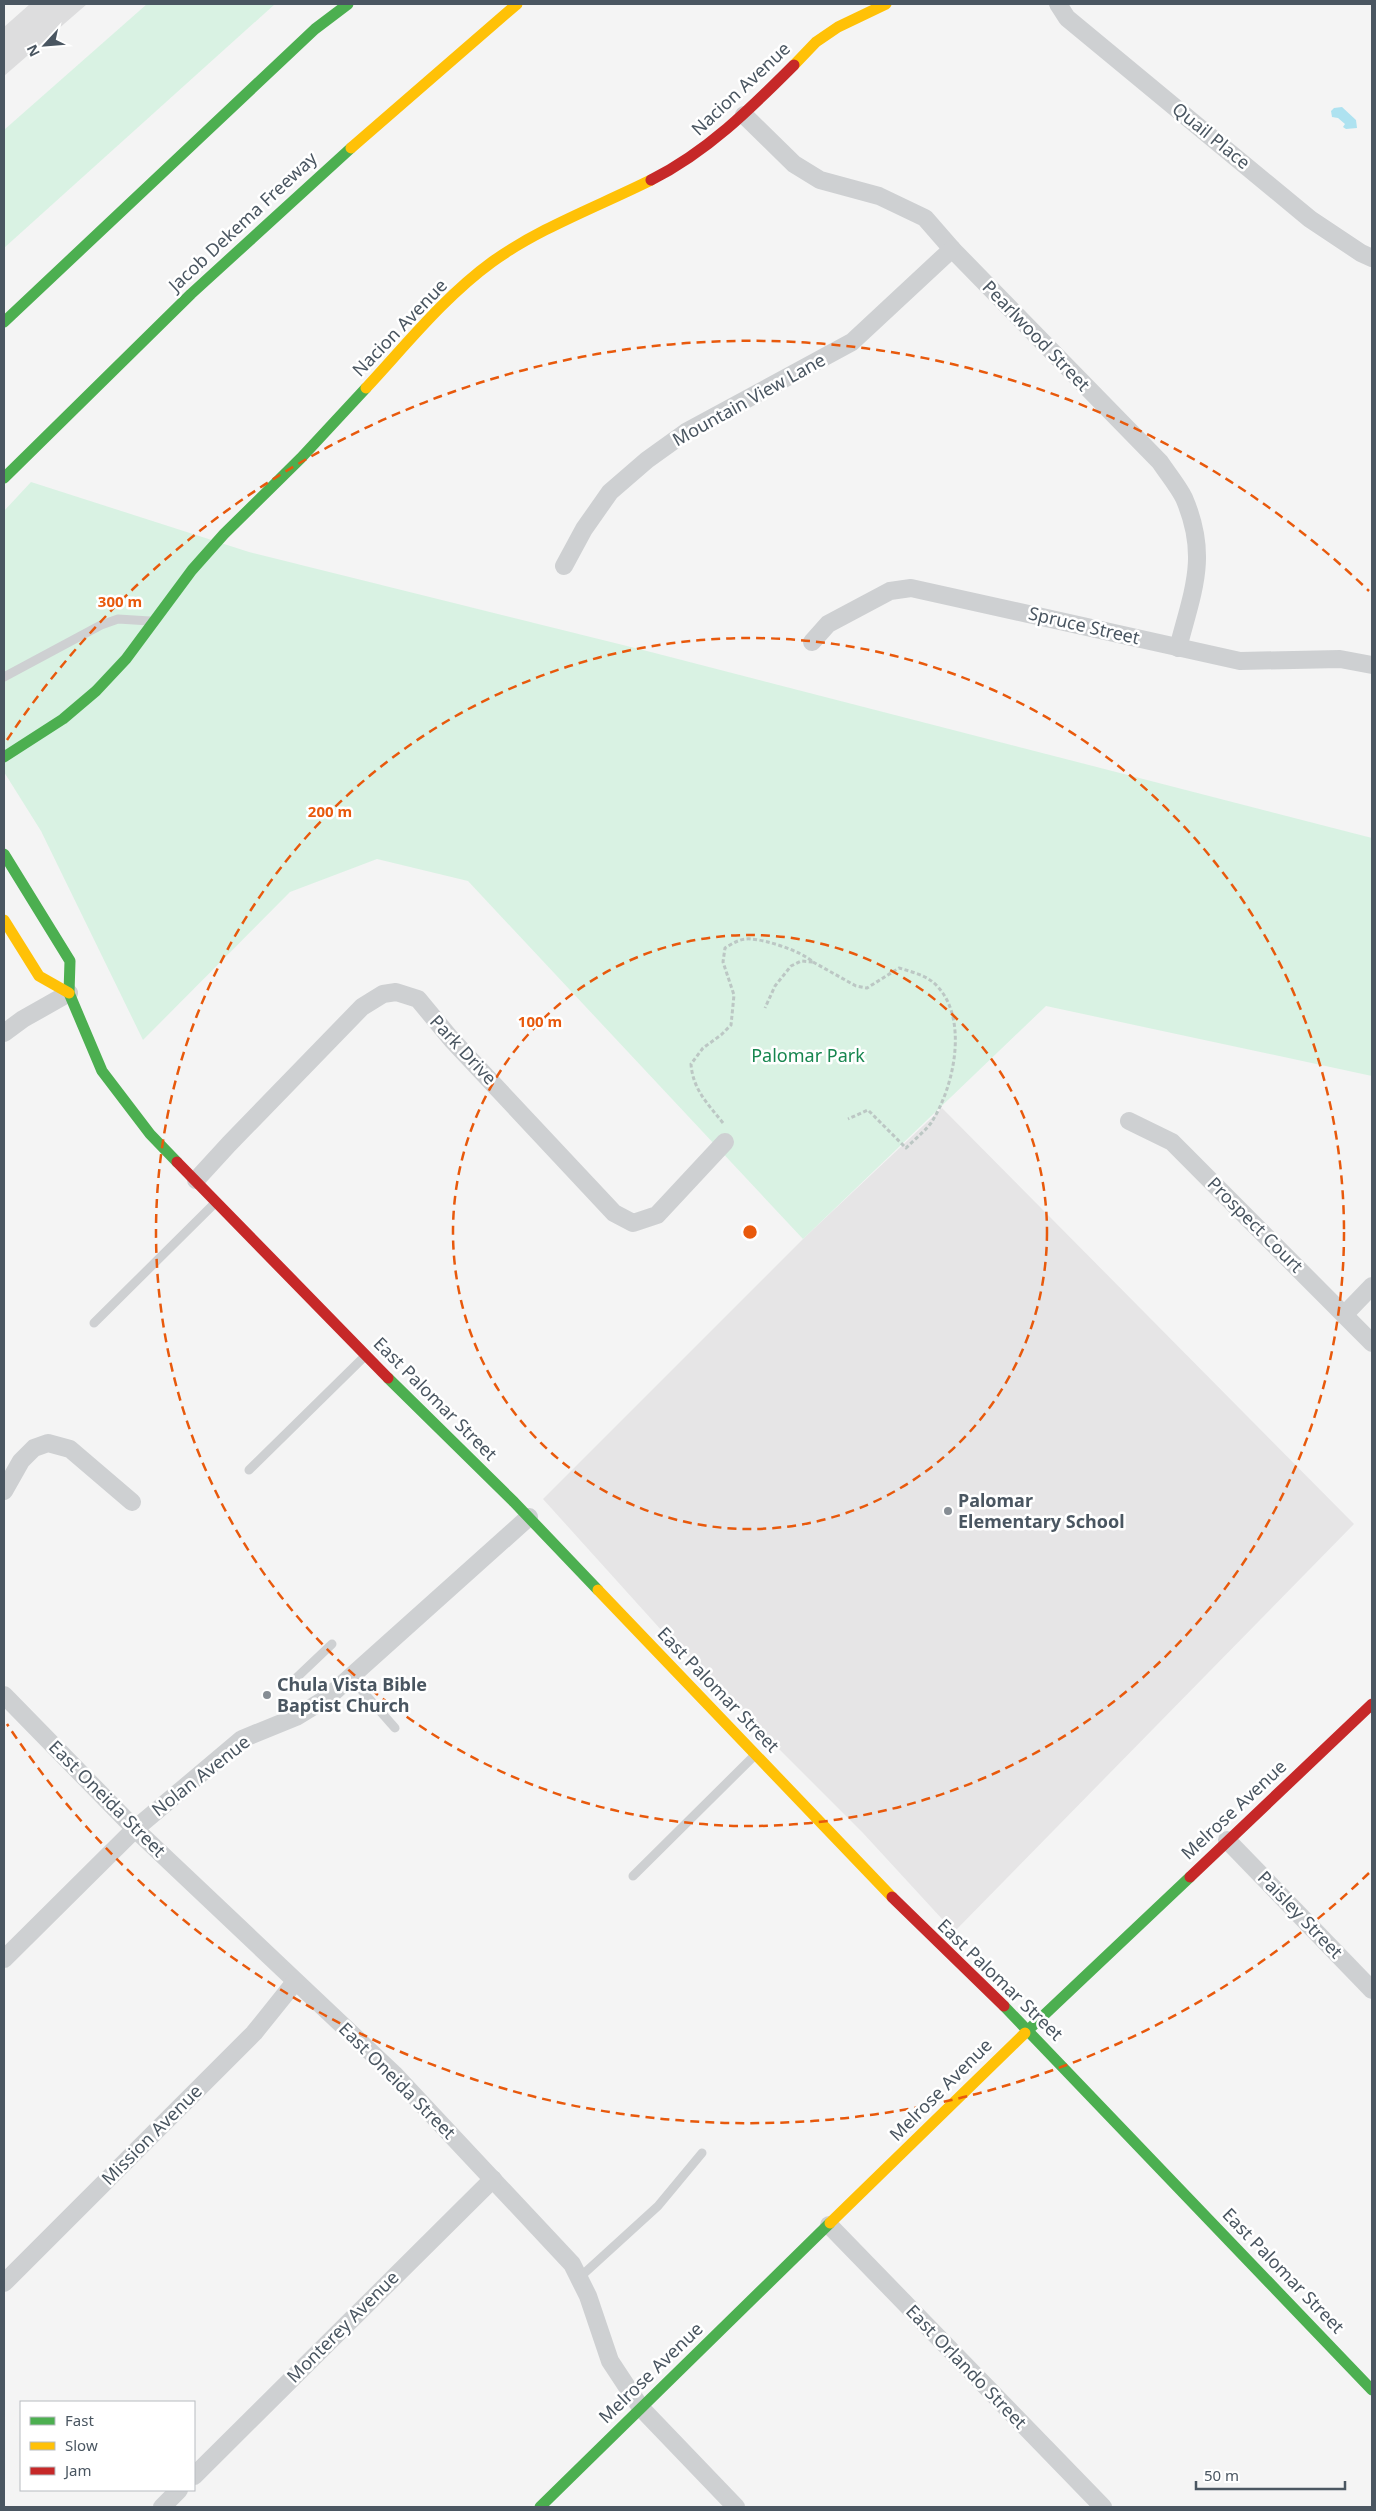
<svg xmlns="http://www.w3.org/2000/svg" width="1376" height="2511" font-family="'Noto Sans',sans-serif">
<style>
.education{fill:#e6e5e6}
.green{fill:#d9f2e3}
.water{fill:#aee2f0}
.building{fill:#ddddde}
.lines{fill:none;stroke-linecap:round;stroke-linejoin:round}
.path{stroke:#bcc7c4;stroke-width:3;stroke-dasharray:4 2.5;stroke-linecap:butt}
.lane{stroke:#ced0d2;stroke-width:9}
.street{stroke:#ced0d2;stroke-width:18}
.fast{stroke:#4caf50;stroke-width:11}
.slow{stroke:#ffc107;stroke-width:11}
.jam{stroke:#c62828;stroke-width:11}
.ring{fill:none;stroke:#e8590c;stroke-width:2.5;stroke-dasharray:9 6}
.poi-dot{fill:#868d94;stroke:#fff;stroke-width:2}
.labels{text-anchor:middle;stroke-width:5;stroke-linejoin:round;paint-order:stroke}
.street-label{font-size:18px;fill:#4a5661;stroke:#fff}
.park-label{font-size:18px;fill:#17864f;stroke:#fff}
.poi-label{font-size:18px;font-weight:bold;fill:#4a5661;stroke:#fff;text-anchor:start}
.centre{fill:#e8590c;stroke:#fff;stroke-width:2.5}
.ring-label{font-size:15px;text-anchor:middle;font-weight:bold;fill:#e8590c;stroke:#fff;stroke-width:5;stroke-linejoin:round;paint-order:stroke}
</style>
<rect width="100%" height="100%" fill="#f4f4f4"/>
<path class="education" d="M942,1108l412,416 -400,408 -91,-99 -191,-191 -129,-143 260,-260z"/>
<g class="green">
<path d="M147,4h128l-271,244v-118z"/>
<path d="M31,482l218,70 398,99 725,187v238l-326,-70 -243,233 -335,-358 -91,-22 -87,33 -147,148 -102,-209 -37,-59v-261z"/>
</g>
<path class="water" d="M1342,107l14,13 1,8 -11,1 -3,-2 2,-3 -7,-6 -6,-1 -1,-6 3,-3z"/>
<path class="building" d="M30,4h57l-83,72v-49z"/>
<g class="lines">
<g class="path">
<path d="M813,962l43,24 11,2 32,-20c13,4 28,7 38,18 32,33 17,102 -6,137 -7,9 -17,17 -25,25l-38,-38 -20,9"/>
<path d="M723,1123c-15,-19 -30,-33 -32,-59l12,-16 18,-13 10,-10 3,-30 -11,-33 2,-14c8,-5 16,-10 26,-9 16,1 50,12 62,23l-12,-1 -10,5 -16,20 -10,22"/>
</g>
<g class="lane">
<path d="M4,677l97,-52 17,-6 32,2"/>
<path d="M94,1323l121,-120"/>
<path d="M249,1470l115,-113"/>
<path d="M350,1677l45,51"/>
<path d="M292,1682l40,-38"/>
<path d="M633,1876l122,-121"/>
<path d="M579,2278l79,-72 44,-53"/>
</g>
<g class="street">
<path d="M1058,4l9,14 243,201 51,34 11,5"/>
<path d="M744,115l50,49 26,16 59,16 46,22 27,31 208,213c8,12 18,24 24,36 25,58 9,92 -6,150"/>
<path d="M564,566l20,-37 26,-37 37,-32 39,-28 166,-90 100,-93"/>
<path d="M812,642l16,-18 62,-33 21,-3 329,73 100,-2 32,6"/>
<path d="M4,1033l19,-14 46,-26"/>
<path d="M1129,1121l43,21 200,201"/>
<path d="M196,1180l33,-36 133,-137 21,-13 13,-2 22,7 34,41 162,173 19,10 24,-8 68,-73"/>
<path d="M1345,1314l27,-28"/>
<path d="M4,1491l17,-30 13,-13 14,-5 22,6 62,53"/>
<path d="M4,1695l131,134 259,245 178,190 16,32 22,65 31,47 95,99"/>
<path d="M1227,1840l145,150"/>
<path d="M4,1959l131,-130 107,-90 54,-22 31,-19 202,-181"/>
<path d="M829,2225l274,282"/>
<path d="M4,2283l250,-250 41,-51"/>
<path d="M194,2476l299,-297"/>
<path d="M162,2507l17,-17"/>
</g>
<g class="fast">
<path d="M4,322l311,-293 33,-25"/>
<path d="M4,478l187,-184 160,-146"/>
<path d="M4,757l59,-38 33,-28 30,-32 66,-89 32,-36 77,-76 65,-70"/>
<path d="M4,854l66,107 -1,32 33,78 48,63 27,28"/>
<path d="M388,1378l126,124 84,88"/>
<path d="M1004,2006l368,384"/>
<path d="M1025,2033l165,-156"/>
<path d="M540,2507l290,-284"/>
</g>
<g class="slow">
<path d="M794,65l22,-23 22,-15 48,-23"/>
<path d="M351,148l166,-144"/>
<path d="M366,388c40,-43 78,-91 126,-126 47,-34 107,-56 159,-82"/>
<path d="M4,920l35,56 30,17"/>
<path d="M598,1590l294,307"/>
<path d="M830,2223l195,-190"/>
</g>
<g class="jam">
<path d="M651,180c56,-28 99,-71 143,-115"/>
<path d="M177,1162l211,216"/>
<path d="M1190,1877l182,-173"/>
<path d="M892,1897l112,109"/>
</g>
</g>
<g class="ring">
<circle cx="750" cy="1232" r="297"/>
<circle cx="750" cy="1232" r="594"/>
<path d="M1369 1873A891 891 0 0 1 7 1724M7 740A891 891 0 0 1 1369 591"/>
</g>
<g class="poi-dot">
<circle cx="948" cy="1511" r="5"/>
<circle cx="267" cy="1695" r="5"/>
</g>
<g class="labels">
<g class="street-label">
<text transform="translate(741 89) rotate(-43)" y="6">Nacion Avenue</text>
<text transform="translate(1211 136) rotate(39)" y="6">Quail Place</text>
<text transform="translate(243 222) rotate(-43)" y="6">Jacob Dekema Freeway</text>
<text transform="translate(400 328) rotate(-46)" y="6">Nacion Avenue</text>
<text transform="translate(1036 336) rotate(46)" y="6">Pearlwood Street</text>
<text transform="translate(749 400) rotate(-29)" y="6">Mountain View Lane</text>
<text transform="translate(1084 626) rotate(13)" y="6">Spruce Street</text>
<text transform="translate(463 1050) rotate(47)" y="6">Park Drive</text>
<text transform="translate(1255 1225) rotate(45)" y="6">Prospect Court</text>
<text transform="translate(435 1399) rotate(45)" y="6">East Palomar Street</text>
<text transform="translate(718 1690) rotate(46)" y="6">East Palomar Street</text>
<text transform="translate(201 1776) rotate(-38)" y="6">Nolan Avenue</text>
<text transform="translate(107 1799) rotate(45)" y="6">East Oneida Street</text>
<text transform="translate(1234 1810) rotate(-43)" y="6">Melrose Avenue</text>
<text transform="translate(1300 1915) rotate(46)" y="6">Paisley Street</text>
<text transform="translate(1000 1980) rotate(44)" y="6">East Palomar Street</text>
<text transform="translate(397 2081) rotate(45)" y="6">East Oneida Street</text>
<text transform="translate(941 2090) rotate(-45)" y="6">Melrose Avenue</text>
<text transform="translate(152 2135) rotate(-45)" y="6">Mission Avenue</text>
<text transform="translate(1283 2271) rotate(46)" y="6">East Palomar Street</text>
<text transform="translate(343 2327) rotate(-45)" y="6">Monterey Avenue</text>
<text transform="translate(966 2367) rotate(46)" y="6">East Orlando Street</text>
<text transform="translate(651 2373) rotate(-44)" y="6">Melrose Avenue</text>
</g>
<g class="park-label">
<text x="808" y="1062">Palomar Park</text>
</g>
<g class="poi-label">
<text x="958" y="1507">Palomar<tspan x="958" dy="21">Elementary School</tspan></text>
<text x="277" y="1691">Chula Vista Bible<tspan x="277" dy="21">Baptist Church</tspan></text>
</g>
</g>
<circle cx="750" cy="1232" r="8" class="centre"/>
<g class="ring-label">
<text x="120" y="607">300 m</text>
<text x="330" y="817">200 m</text>
<text x="540" y="1027">100 m</text>
</g>
<rect width="1376" height="2511" fill="none" stroke="#4a5661" stroke-width="10"/>
<rect x="20" y="2401" width="175" height="90" fill="#ffffff" stroke="#b7bbc0"/>
<rect x="30" y="2417" width="25" height="8" fill="#4caf50" stroke="#b7bbc0"/>
<text x="65" y="2426" font-size="15" fill="#4a5661">Fast</text>
<rect x="30" y="2442" width="25" height="8" fill="#ffc107" stroke="#b7bbc0"/>
<text x="65" y="2451" font-size="15" fill="#4a5661">Slow</text>
<rect x="30" y="2467" width="25" height="8" fill="#c62828" stroke="#b7bbc0"/>
<text x="65" y="2476" font-size="15" fill="#4a5661">Jam</text>
<g transform="translate(45 45) rotate(244)" stroke="#ffffff" stroke-width="4" paint-order="stroke">
<path d="M0-4L9 19L0 12L-9 19Z" fill="#4a5661"/>
<text y="-8" font-size="14" font-weight="bold" text-anchor="middle" fill="#4a5661">N</text>
</g>
<path d="M1196 2481v8h149v-8" fill="none" stroke="#4a5661" stroke-width="2.5"/>
<text x="1204" y="2481" font-size="15" fill="#4a5661" stroke="#ffffff" stroke-width="4" paint-order="stroke">50 m</text>
</svg>
